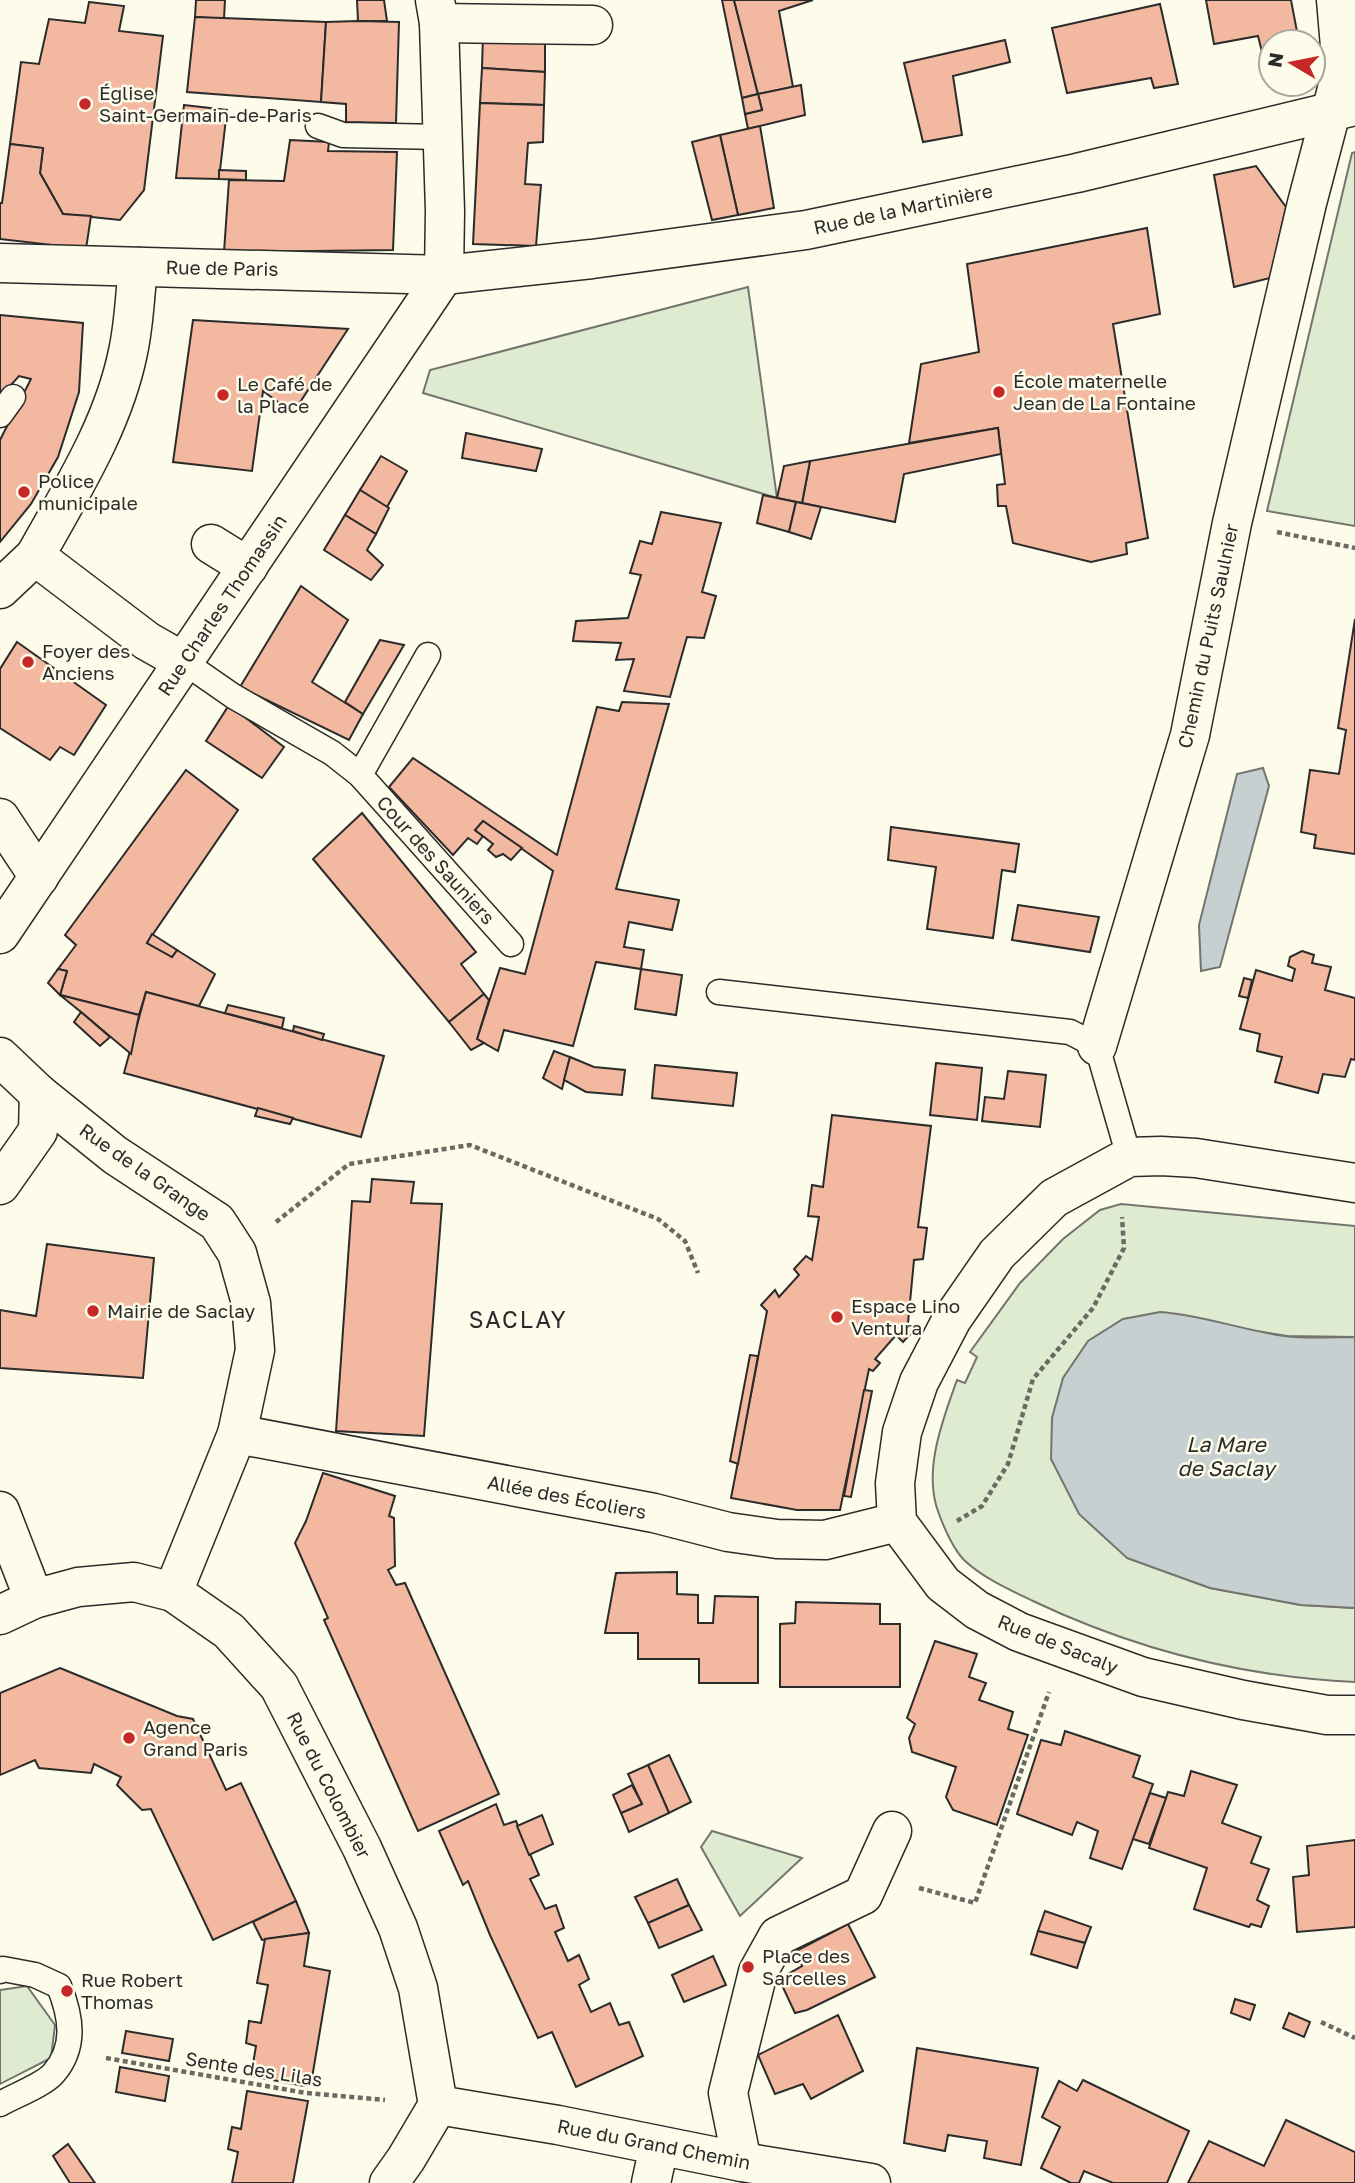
<svg xmlns="http://www.w3.org/2000/svg" width="1355" height="2183" font-family="'Golos Text',sans-serif">
<style>
.green{fill:#deebd1;stroke:#74746e;stroke-width:2}
.water{fill:#c7d0d0;stroke:#74746e;stroke-width:2}
.building{fill:#f2b8a0;stroke:#2b2b2b;stroke-width:2}
.lines{fill:none;stroke-linecap:round;stroke-linejoin:round}
.lane-casing{stroke:#2b2b2b;stroke-width:27}
.street-casing{stroke:#2b2b2b;stroke-width:41}
.path{stroke:#6a6964;stroke-width:4.5;stroke-dasharray:5 3.5;stroke-linecap:butt}
.lane{stroke:#fdfbea;stroke-width:24}
.street{stroke:#fdfbea;stroke-width:38}
.poi-dot{fill:#c62828;stroke:#fdfbea;stroke-width:2.5}
.labels{text-anchor:middle;stroke-width:5;stroke-linejoin:round;paint-order:stroke}
.poi-label{font-size:19px;fill:#2b2b2b;stroke:#fdfbea;text-anchor:start}
.street-label{font-size:19px;fill:#2b2b2b;stroke:#fdfbea}
.water-label{font-size:21px;font-style:italic;fill:#2b2b2b;stroke:#fdfbea}
.quarter-label{font-size:23px;letter-spacing:2px;fill:#2b2b2b;stroke:#fdfbea}
</style>
<rect width="100%" height="100%" fill="#fdfbea"/>
<g class="green">
<path d="M1355,152v374l-88,-15 85,-358z"/>
<path d="M748,287l29,211 -354,-105 7,-23z"/>
<path d="M1121,1204l234,22v111l-68,-1 -49,-8 -111,230 83,30 91,17 54,3v74c-112,-5 -221,-33 -322,-81 -23,-11 -50,-23 -69,-41 -10,-10 -20,-32 -25,-46 -17,-42 4,-95 18,-134l8,3 12,-26 -7,-5 50,-69 43,-44 37,-29z"/>
<path d="M712,1831l90,27 -62,58 -39,-69z"/>
<path d="M27,1986l28,39 -4,33 -51,26v-94z"/>
</g>
<g class="water">
<path d="M1263,768l6,18 -49,181 -19,4 -2,-46 38,-151z"/>
<path d="M1160,1312c42,3 82,18 124,24 23,3 48,1 71,1v271l-54,-3 -91,-17 -83,-30 -48,-44 -28,-55 1,-41 11,-40 25,-37 35,-22z"/>
</g>
<g class="building">
<path d="M196,0h29l-1,19 -29,-2z"/>
<path d="M357,0h27l3,21h-29z"/>
<path d="M722,0h12l24,94 -16,4z"/>
<path d="M734,0h79l-34,11 14,76 -35,7z"/>
<path d="M1206,0h85l8,42h-28v17l-7,1 -6,-24 -44,8z"/>
<path d="M89,2l35,4 -5,25 44,5 -19,154 -24,30 -57,-6 -23,-41 3,-25 -33,-4 11,-82 18,2 10,-45 36,4z"/>
<path d="M1160,4l18,80 -24,4 -3,-10 -84,15 -15,-65z"/>
<path d="M195,17l131,5 -5,80 -134,-10z"/>
<path d="M358,21l41,1 -3,101 -50,-1v-18l-25,-2 5,-80z"/>
<path d="M483,34l62,4v34l-63,-4z"/>
<path d="M1005,40l5,22 -57,14 9,59 -39,7 -19,-79z"/>
<path d="M482,68l63,4 -1,33 -64,-2z"/>
<path d="M801,85l4,30 -57,14 -3,-15 17,-4 -4,-16z"/>
<path d="M758,94l4,16 -17,4 -3,-16z"/>
<path d="M480,103l64,2 -1,37 -15,1 -3,41 16,1 -5,61 -63,-2z"/>
<path d="M184,105l43,5 -8,69 -43,-1z"/>
<path d="M760,126l14,82 -36,7 -18,-80z"/>
<path d="M720,135l18,80 -26,5 -20,-78z"/>
<path d="M290,140l39,2 -1,9 69,1 -4,98 -169,2 5,-72 55,1z"/>
<path d="M10,144l33,4 -3,25 23,41 28,2 -5,33 -86,-10v-36h2z"/>
<path d="M1256,166l30,41 -16,71 -36,9 -20,-112z"/>
<path d="M219,170l27,1v9l-27,-1z"/>
<path d="M1147,228l13,86 -47,10 35,214 -22,5 1,11 -36,8 -78,-19 -7,-37h-8l-1,-21 8,-1 -7,-56 -89,15 12,-79 58,-12 -12,-88z"/>
<path d="M0,315l83,8 -4,69 -21,65 -27,47 -31,38v-102l31,-61 -12,-3 -19,21z"/>
<path d="M193,320l155,9 -55,84 -30,-22 -11,80 -79,-9z"/>
<path d="M998,428l3,26 -97,20 -9,48 -93,-19 8,-42z"/>
<path d="M466,433l76,16 -6,22 -74,-13z"/>
<path d="M381,456l26,15 -20,36 -27,-17z"/>
<path d="M810,461l-8,42 -25,-5 7,-32z"/>
<path d="M360,490l29,18 -13,26 -31,-19z"/>
<path d="M763,495l33,7 -7,30 -32,-9z"/>
<path d="M796,502l25,5 -10,32 -22,-7z"/>
<path d="M661,512l60,11 -19,69 14,4 -12,42 -17,-1 -17,60 -46,-6 10,-32 -18,1 5,-17 -48,-2 3,-20 52,-3 13,-43 -11,-2 10,-32 12,3z"/>
<path d="M345,515l31,19 -9,16 16,15 -12,15 -47,-30z"/>
<path d="M301,586l47,34 -36,62 51,32 -14,26 -109,-53z"/>
<path d="M1355,619v235l-41,-6 2,-13 -15,-3 9,-62 29,4 7,-44 -8,-2z"/>
<path d="M380,640l24,5 -41,69 -18,-12z"/>
<path d="M17,642l89,63 -32,50 -14,-8 -10,13 -50,-32v-59z"/>
<path d="M622,702l47,2 -53,185 63,11 -7,30 -43,-8 -5,25 20,3 -3,19 -45,-7 -23,84 -69,-16 -6,21 -21,-12 23,-71 25,6 28,-103 -70,-50 -8,9 8,6 -6,8 -9,-6 -15,17 -64,-68 24,-29 144,97 40,-148 22,4z"/>
<path d="M229,705l55,42 -22,31 -56,-37z"/>
<path d="M186,770l52,40 -91,133 25,14 5,-7 38,24 -16,32 -53,-14 -7,23 -79,-20 7,-24 -9,-2 18,-24 -11,-10z"/>
<path d="M362,813l114,139 -15,12 23,30 -35,28 -136,-163z"/>
<path d="M483,821l39,27 -11,12 -8,-6 -7,3 -8,-7 5,-6 -18,-14z"/>
<path d="M891,827l128,17 -4,28 -13,-2 -9,68 -66,-9 9,-62 -48,-7z"/>
<path d="M1018,905l81,12 -9,35 -78,-12z"/>
<path d="M152,934l25,16 -5,7 -25,-14z"/>
<path d="M1302,951l12,4 -2,8 19,4 -6,23 30,8v62l-4,-1 -6,18 -22,-3 -5,19 -43,-11 7,-25 -25,-6 3,-17 -20,-5 16,-59 36,11 3,-12 -7,-3 2,-9z"/>
<path d="M58,969l9,2 -7,24 -12,-12z"/>
<path d="M641,969l41,6 -6,40 -41,-6z"/>
<path d="M1244,978l8,2 -4,18 -9,-2z"/>
<path d="M146,992l238,64 -23,81 -237,-64z"/>
<path d="M484,994l5,6 -12,39 7,4 -13,7 -22,-28z"/>
<path d="M60,995l79,20 -8,39 -50,-42z"/>
<path d="M228,1005l56,13 -2,10 -57,-15z"/>
<path d="M81,1012l29,25 -10,9 -26,-24z"/>
<path d="M294,1026l30,8 -2,6 -29,-9z"/>
<path d="M554,1051l16,6 -8,32 -19,-11z"/>
<path d="M570,1057l24,10 31,3 -3,25 -36,-3 -22,-12z"/>
<path d="M936,1063l46,5 -5,52 -47,-5z"/>
<path d="M655,1065l82,8 -4,33 -81,-8z"/>
<path d="M1008,1071l38,4 -6,52 -58,-6 3,-24 19,2z"/>
<path d="M258,1108l35,10 -3,6 -35,-8z"/>
<path d="M832,1115l99,11 -13,101 9,1 -4,31 -9,1 -6,63 6,7 -11,12 -7,-7 -21,24 5,4 -7,8 -4,-2 -29,141h-43l-66,-12 36,-187 -6,-6 14,-15 4,7 20,-22 -5,-6 12,-13 6,4 7,-43 -11,-1 4,-31 11,2z"/>
<path d="M372,1179l42,3 -3,21 31,1 -18,232 -88,-5 16,-230 18,1z"/>
<path d="M47,1244l107,14 -11,120 -143,-10v-58l36,6z"/>
<path d="M750,1355l8,1 -20,108 -8,-3z"/>
<path d="M864,1390l8,1 -21,106 -7,-1z"/>
<path d="M323,1473l72,23 -6,20 5,2 1,48 -7,4 8,15 9,-2 94,211 -81,37 -94,-211 4,-2 -33,-75 11,-22z"/>
<path d="M677,1572v22l21,1v28h15l2,-27 43,1v86h-59v-24h-61v-26h-33l11,-60z"/>
<path d="M796,1602l84,2v20h20v63h-120v-63l15,-1z"/>
<path d="M935,1641l42,13 -8,23 17,6 -7,17 34,12 -5,17 20,6 -31,90 -44,-15 -7,-13 10,-30 -44,-15 -3,-14 6,-14 -8,-6z"/>
<path d="M60,1668l117,48 16,3 33,71 15,-7 55,118 -83,39 -62,-131 -9,1 -25,-25 4,-8 -27,-13 -3,9 -52,-5 -4,-8 -35,15v-82z"/>
<path d="M1065,1731l75,25 -7,21 20,7 -31,85 -32,-11 8,-27 -21,-9 -5,13 -55,-21 24,-74 20,5z"/>
<path d="M669,1755l22,47 -22,11 -21,-48z"/>
<path d="M648,1765l21,48 -40,19 -8,-19 21,-9 -14,-30z"/>
<path d="M1191,1771l46,14 -15,38 39,14 -10,26 18,6 -12,31 12,6 -8,21 -10,-3 -2,3 -55,-18 13,-41 -58,-20 19,-56 16,4z"/>
<path d="M632,1785l10,19 -21,9 -8,-18z"/>
<path d="M1150,1793l16,5 -17,46 -16,-5z"/>
<path d="M496,1804l8,21 12,-4 23,54 -9,4 15,30 11,-4 8,23 -9,4 13,29 11,-6 10,24 -10,6 12,27 19,-9 9,22 10,-3 14,34 -67,31 -24,-55 -14,6 -48,-103 -22,-54 -5,4 -24,-54z"/>
<path d="M542,1815l11,29 -24,11 -12,-29z"/>
<path d="M1355,1840v87l-58,5 -4,-55 16,-2 -2,-29z"/>
<path d="M677,1879l12,26 -41,18 -13,-26z"/>
<path d="M296,1901l13,32 -47,7 -9,-18z"/>
<path d="M689,1905l13,25 -43,18 -11,-25z"/>
<path d="M1045,1911l46,16 -6,16 -47,-12z"/>
<path d="M848,1924l27,53 -68,33 -12,3 -16,-34 23,-13 -6,-15z"/>
<path d="M1038,1931l47,12 -8,25 -46,-14z"/>
<path d="M309,1933l-5,33 26,5 -19,113 -7,2 -53,-10 5,-30 -10,-3 3,-22 12,2 7,-38 -11,-2 8,-44z"/>
<path d="M713,1956l13,29 -42,17 -12,-27z"/>
<path d="M1235,1999l20,6 -5,15 -19,-7z"/>
<path d="M1289,2013l21,9 -6,15 -21,-9z"/>
<path d="M838,2015l25,56 -52,28 -8,-15 -28,10 -17,-39z"/>
<path d="M126,2031l47,8 -4,22 -47,-8z"/>
<path d="M917,2048l121,20 -17,97 -37,-7 3,-17 -39,-6 -3,16 -41,-8z"/>
<path d="M120,2067l49,9 -4,25 -49,-9z"/>
<path d="M1083,2080l106,51 -22,52h-54l-29,-12 -5,12h-8l-30,-15 19,-41 -18,-10 17,-36 18,10z"/>
<path d="M247,2091l61,10 -15,82h-61l6,-31 -10,-3 4,-22 9,2z"/>
<path d="M1286,2120l69,32v31h-167l21,-42 55,25z"/>
<path d="M68,2144l27,39h-25l-17,-27z"/>
</g>
<g class="lines">
<defs>
<g id="lane">
<path d="M318,126l25,9 99,2"/>
<path d="M0,415l13,-18"/>
<path d="M184,662l49,34 99,57 28,22 151,169"/>
<path d="M360,775l68,-120"/>
<path d="M719,992l351,40 27,14 32,111"/>
<path d="M0,1971l3,-2 32,6 24,11c12,30 18,61 -6,88 -10,11 -39,22 -53,30"/>
</g>
<g id="street">
<path d="M435,0l4,23 6,188 -1,64"/>
<path d="M439,23l154,2"/>
<path d="M0,263l444,12 148,-16 214,-29 271,-57 278,-67"/>
<path d="M138,267c-3,28 -4,58 -10,85 -15,74 -57,139 -93,204l112,85 37,21"/>
<path d="M211,544l37,23"/>
<path d="M0,589l35,-33"/>
<path d="M0,818l39,59"/>
<path d="M0,934l444,-659"/>
<path d="M1097,1046l93,-311 42,-212 75,-320 35,-133 -6,-70"/>
<path d="M0,1057l39,37 76,61 102,67 20,31 14,50 4,47 -18,84 -64,158"/>
<path d="M1355,1183l-159,-25 -35,-2 -32,1 -75,41 -57,56 -45,65 -33,63 -17,50 -7,51 2,39 46,62 34,26 42,22 124,45 100,23 84,15h28"/>
<path d="M0,1185l38,-54 1,-37"/>
<path d="M237,1434l417,79 74,19 49,7 48,1 72,-18"/>
<path d="M0,1511l34,88"/>
<path d="M0,1615l34,-16 44,-12 56,-5 39,10 56,39 50,55 83,162 36,80 20,60 20,117 -32,54 -17,24"/>
<path d="M438,2105l120,20 184,37 129,21"/>
<path d="M742,2162l-14,-69 30,-121 20,-36 85,-41 29,-64"/>
<path d="M651,2183l8,-37"/>
</g>
</defs>
<use href="#lane" class="lane-casing"/>
<use href="#street" class="street-casing"/>
<g class="path">
<path d="M1277,532l78,16"/>
<path d="M276,1222l73,-58 121,-19 188,74 27,22 13,32"/>
<path d="M957,1521l25,-15 26,-42 25,-85 60,-71 31,-60 -2,-31"/>
<path d="M919,1888l56,15 74,-211"/>
<path d="M1321,2022l34,16"/>
<path d="M106,2058l200,35 79,7"/>
</g>
<use href="#lane" class="lane"/>
<use href="#street" class="street"/>
</g>
<g class="poi-dot">
<circle cx="85" cy="104" r="7"/>
<circle cx="999" cy="392" r="7"/>
<circle cx="223" cy="395" r="7"/>
<circle cx="24" cy="492" r="7"/>
<circle cx="28" cy="662" r="7"/>
<circle cx="93" cy="1311" r="7"/>
<circle cx="837" cy="1317" r="7"/>
<circle cx="129" cy="1738" r="7"/>
<circle cx="748" cy="1967" r="7"/>
<circle cx="67" cy="1991" r="7"/>
</g>
<g class="labels">
<g class="poi-label">
<text x="99" y="100">Église<tspan x="99" dy="22">Saint-Germain-de-Paris</tspan></text>
<text x="1013" y="388">École maternelle<tspan x="1013" dy="22">Jean de La Fontaine</tspan></text>
<text x="237" y="391">Le Café de<tspan x="237" dy="22">la Place</tspan></text>
<text x="38" y="488">Police<tspan x="38" dy="22">municipale</tspan></text>
<text x="42" y="658">Foyer des<tspan x="42" dy="22">Anciens</tspan></text>
<text x="851" y="1313">Espace Lino<tspan x="851" dy="22">Ventura</tspan></text>
<text x="107" y="1318">Mairie de Saclay</text>
<text x="143" y="1734">Agence<tspan x="143" dy="22">Grand Paris</tspan></text>
<text x="762" y="1963">Place des<tspan x="762" dy="22">Sarcelles</tspan></text>
<text x="81" y="1987">Rue Robert<tspan x="81" dy="22">Thomas</tspan></text>
</g>
<g class="street-label">
<text transform="translate(903 209) rotate(-12)" y="7">Rue de la Martinière</text>
<text transform="translate(222 268) rotate(1)" y="7">Rue de Paris</text>
<text transform="translate(222 605) rotate(-56)" y="7">Rue Charles Thomassin</text>
<text transform="translate(1208 636) rotate(-78)" y="7">Chemin du Puits Saulnier</text>
<text transform="translate(436 860) rotate(48)" y="7">Cour des Sauniers</text>
<text transform="translate(145 1172) rotate(35)" y="7">Rue de la Grange</text>
<text transform="translate(567 1497) rotate(11)" y="7">Allée des Écoliers</text>
<text transform="translate(1058 1644) rotate(22)" y="7">Rue de Sacaly</text>
<text transform="translate(329 1785) rotate(63)" y="7">Rue du Colombier</text>
<text transform="translate(254 2069) rotate(9)" y="7">Sente des Lilas</text>
<text transform="translate(654 2144) rotate(11)" y="7">Rue du Grand Chemin</text>
</g>
<g class="water-label">
<text x="1226" y="1452">La Mare<tspan x="1226" dy="24">de Saclay</tspan></text>
</g>
<g class="quarter-label">
<text x="518" y="1328">SACLAY</text>
</g>
</g>
<g transform="translate(1292 63) rotate(280)"><circle r="33" fill="#fdfbea" stroke="#a9a89e" stroke-width="2"/>
<path d="M0-5L12 26L0 18L-12 26Z" fill="#c62828"/>
<text y="-10" font-size="19" font-weight="bold" text-anchor="middle" fill="#2b2b2b">N</text>
</g>
</svg>
